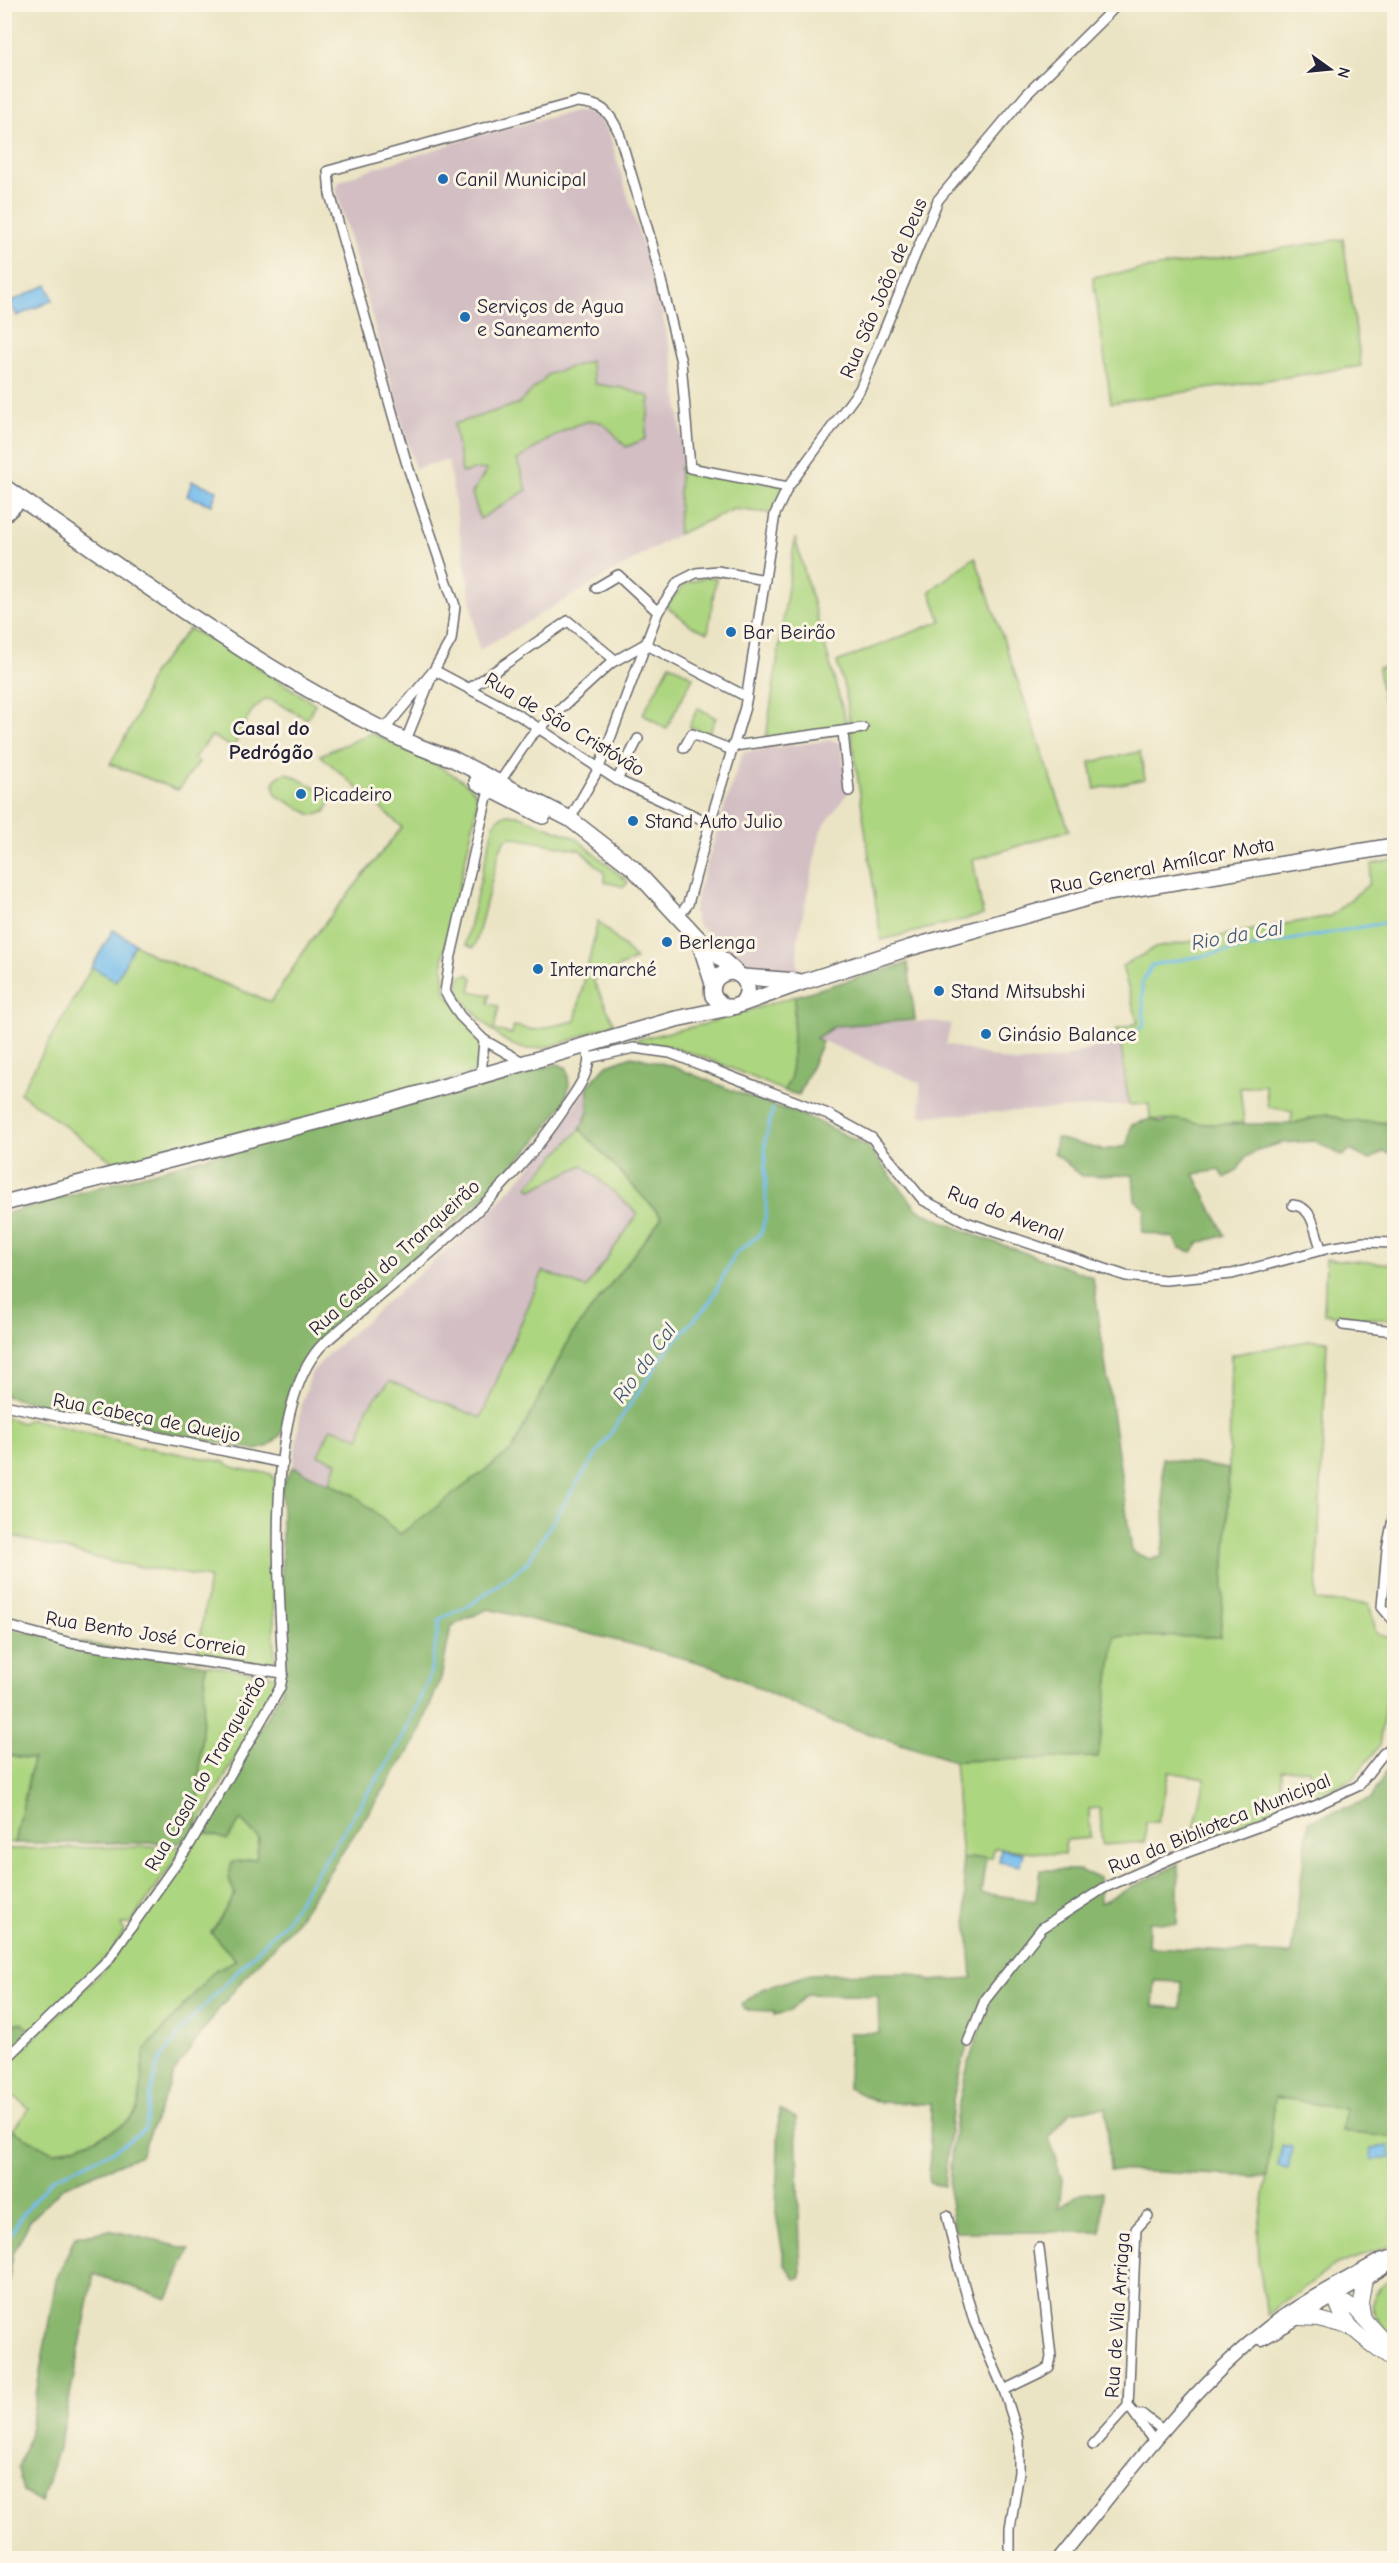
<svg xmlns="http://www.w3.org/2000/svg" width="1399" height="2563" font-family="'Comic Neue',sans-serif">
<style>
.industrial{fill:#d2bec3}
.green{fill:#add680;stroke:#687c5e;stroke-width:1.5}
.forest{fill:#8ab76e;stroke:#566c54;stroke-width:1.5;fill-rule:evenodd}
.water{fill:#75bded;stroke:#4c7094;stroke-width:1.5}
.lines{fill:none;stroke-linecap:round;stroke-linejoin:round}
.stream{stroke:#75bded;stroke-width:3}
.minor-casing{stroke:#68666b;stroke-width:12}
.tertiary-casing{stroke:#68666b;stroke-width:15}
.secondary-casing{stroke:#68666b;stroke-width:16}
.primary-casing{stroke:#68666b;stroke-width:18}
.minor{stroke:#fff;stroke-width:9}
.tertiary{stroke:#fff;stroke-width:12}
.secondary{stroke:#fff;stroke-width:14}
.primary{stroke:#fff;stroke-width:15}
.poi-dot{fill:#1f6fb2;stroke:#fcf5e5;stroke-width:2}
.labels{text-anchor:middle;stroke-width:6;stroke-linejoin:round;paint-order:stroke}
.poi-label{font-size:20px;fill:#22223b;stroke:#fcf5e5;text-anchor:start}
.street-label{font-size:20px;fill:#22223b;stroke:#fcf5e5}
.neighbourhood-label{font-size:21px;font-weight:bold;fill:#22223b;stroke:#fcf5e5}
.water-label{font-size:21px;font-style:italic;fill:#3f5879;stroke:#fcf5e5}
</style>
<rect width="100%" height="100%" fill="#fcf5e5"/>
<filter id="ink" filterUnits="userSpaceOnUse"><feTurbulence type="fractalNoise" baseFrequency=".0167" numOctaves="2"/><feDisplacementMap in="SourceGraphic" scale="12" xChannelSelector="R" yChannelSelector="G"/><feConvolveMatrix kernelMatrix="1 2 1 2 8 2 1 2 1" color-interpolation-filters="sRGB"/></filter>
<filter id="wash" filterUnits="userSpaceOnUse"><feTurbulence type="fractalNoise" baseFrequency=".008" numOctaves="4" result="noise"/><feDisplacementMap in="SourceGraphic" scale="24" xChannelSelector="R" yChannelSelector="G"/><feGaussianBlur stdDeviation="1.35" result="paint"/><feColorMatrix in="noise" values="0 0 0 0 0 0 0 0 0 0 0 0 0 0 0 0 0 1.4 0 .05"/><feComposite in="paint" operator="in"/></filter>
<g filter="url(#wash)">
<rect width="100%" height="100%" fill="#ebe4c4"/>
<g class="industrial">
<path d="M575,111h11l14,8 9,14 51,171 14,61 7,67 2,29 -3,6 -2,67 -199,116 -31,-190 -33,8 -79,-278 3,-8 23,-10 125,-39z"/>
<path d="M832,740l8,3 9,48 -28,39 -23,107 -1,29 6,5 -38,1 -19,-4 -12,-8 -37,-36 -3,-13 3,-16 42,-133 4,-10z"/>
<path d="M930,1021l21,3 -5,20 70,19 46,-5 58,-18 9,65 -208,11 -1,-33 -104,-45 19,-12z"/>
<path d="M588,1086v26l-8,17 82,88 -91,119 -59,114 -112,85 -107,-68 9,-64 10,-31 16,-18 164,-144 52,-59z"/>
</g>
<g class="green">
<path d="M1343,239l18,127 -250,37 -18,-126z"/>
<path d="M590,361l5,23 28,4 27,9 -5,42 -19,8c-7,-7 -15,-18 -24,-24 -19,-11 -67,26 -85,37l10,30 -47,29 -8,-26 15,-23 -8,-1 -17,4 -8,-49 64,-20 31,-30z"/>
<path d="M680,467l10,1 98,19 -13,27 -41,-5 -56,25z"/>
<path d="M795,538l53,191 -82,9z"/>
<path d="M975,557l94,273 -96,30 10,55 -102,25 -36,-250 -8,-28 104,-41 -11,-30z"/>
<path d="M706,577l10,1 -8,55 -16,-7 -26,-20 19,-22z"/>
<path d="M189,629l39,19 87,56 -8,15 -35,-19 -7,-1 -14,13 -18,36 -21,-12 -18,22 5,4 -21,28 -68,-26 26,-46 16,-44z"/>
<path d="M670,664l23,13 -27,52 -23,-15z"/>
<path d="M1394,665v35l-11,1 -5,-33z"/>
<path d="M698,708l18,10 -8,17 -19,-9z"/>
<path d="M372,733c19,10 97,44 104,61 3,7 0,15 -1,23l-32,140 2,35 39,48 -5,32 -358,96 -101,-75 93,-163 41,26 117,46 39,-60 92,-115 -82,-72z"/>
<path d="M1140,752l5,27 -50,10 -5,-27z"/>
<path d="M287,773l39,20 4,10 -5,9 -9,3 -6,-1 -33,-18c-7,-11 -2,-21 10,-23z"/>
<path d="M507,814l10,1 59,23 52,44 -4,5 -19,-5 -1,-10 -24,-22 -70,-13 -6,4 -5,11 -23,90 -3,6 -7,-3 1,-9 27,-112 5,-6z"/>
<path d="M1394,860v263l-46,-2 -21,-7 -36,10 1,-13 -24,-4 -3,-22 -25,3 4,35 -39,1 -55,-5 -1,-15 -20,1 -9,-65 -5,-10 23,-7 -16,-57 33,-18 175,-32 39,-32 3,-20z"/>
<path d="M598,921l38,38 -43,21 21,43c-26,10 -57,26 -86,26 -21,-1 -40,-22 -53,-36 -10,-11 -21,-21 -15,-36l7,-3 6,4 -3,13 20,4 -2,9 11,2 -5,24 18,4 2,-8 21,4 40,-9z"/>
<path d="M795,996l-4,81 -7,14c-37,-16 -112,-52 -151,-48 -11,1 -22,5 -32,8l-2,-3 106,-24z"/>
<path d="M580,1129l82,88 -91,119 -59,114 -112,85 -46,-40 -24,-12 7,-21 -19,-7 13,-27 29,10 7,-30 23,-27 91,37 62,-147 43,17 52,-74 -55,-49 -52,25 -3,-4z"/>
<path d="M1326,1259l68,5 -2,56 -68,-6z"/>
<path d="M1313,1340l14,1 -11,260 53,3 7,28 18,9 -15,106 -27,32 -43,20v-30l-27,1 -3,38 -88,37 14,-67 -36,-6 -11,50h-12l-1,20 -43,3 -2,-37 -11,1 1,29 -24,2 -2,15 -70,-7 -2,10 -30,1 -8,-98 144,-4 17,-121 105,1 8,-118 3,-164z"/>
<path d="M5,1417l17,6 8,-4 101,25 8,4h10l75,14c13,9 31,9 47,12l4,8 -3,54 3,132 -78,-9 12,-81 -97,-16 -107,-28z"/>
<path d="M206,1665l70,11 1,6 -81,147z"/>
<path d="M5,1755l28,3 -18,85 -10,-1z"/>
<path d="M241,1820l18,19 -3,20 -28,19 7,16 -24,39 25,27 -21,10 -70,80c-5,19 -2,39 -7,57 -7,24 -62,38 -85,46l-41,-22 17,-23 -24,-19v-22l103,-101 93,-135z"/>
<path d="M133,1847h51l-53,76 -10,1 3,8 -12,19 -80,81 -11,-9 -16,2v-176z"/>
<path d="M1275,2096l70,13 -3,23 52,5v107l-60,22 -67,49 -8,-50 -1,-33 9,-55z"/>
<path d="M1394,2277v62c-23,-25 -34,-40 0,-62z"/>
</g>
<g class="forest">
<path d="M908,963l7,57 -80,6 -19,12 6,4 -23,53 -15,-4 7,-15 4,-80z"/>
<path d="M632,1056l40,10 67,27 71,25 57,28 51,64 51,23 124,44 39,275 18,7 11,-2 4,-22 -3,-77 66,11v50l-8,118 -105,-1 -17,121 -144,4 -127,-41 -115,-54 -85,-23 -139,-34 -37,17 -10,52 -25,63 -122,184 -44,46 -32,39 -42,59 -35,86 -78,32 -33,34 -17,33 -8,49v-177l49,27c22,-8 77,-22 84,-46 5,-18 2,-38 7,-57l70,-80 21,-10 -25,-27 24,-39 -7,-16 4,-16 24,-3 3,-20 -18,-19 -14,20 -26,-9 81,-141v-205l11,-18 61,28 46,39 112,-84 59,-114 91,-119 -82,-88 8,-17v-26l19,-21z"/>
<path d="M558,1064l9,4 2,18 -5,17 -28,38 -52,56 -172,153 -12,19 -19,65 -12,12 -13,4 -168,-32 -83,-22 -1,-182 358,-101z"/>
<path d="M1327,1114l21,7 46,2v31l-11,-2 -14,8 -19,-10 -7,6 -28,-15 -33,2 -25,7 -12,8 -8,13 -12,7 -5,-8 -26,4 31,61 -26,8 -7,9 -13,-4 -5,-10 -32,-6 3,-23 -10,-9 -2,-25 -51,1 -28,-23 2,-15 47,12 24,-4 4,-21 19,-6 12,4 12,-4 31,5h86z"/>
<path d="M4,1628l202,37 -10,164 -9,14h-172l18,-84 -28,-4z"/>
<path d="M1394,1758v379l-52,-5 3,-23 -70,-12 -8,80 -157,-7 -4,-63 -36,5 -21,26 13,42 -3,28 21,-14 23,-3 -2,41h-146c-2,-15 -6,-31 -6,-46 3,-62 15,-124 41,-179l-4,-7 -18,42 -14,52 -10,92 -15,-3 2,-79 -53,-2 -30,-14 1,-55h30l-1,-37 -70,-2 -18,17 -16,4v-4l-29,-1 -3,-6 20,-15 48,-15 99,-1 22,8 41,-3 -10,-119 24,-2 -5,36 55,8 4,-31h39l20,8 1,25 79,-39 -2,60 -28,-2 -1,25 143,7 18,-133 62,-22zM1155,1981l27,1 -1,26 -28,-2z"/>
<path d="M21,2023l11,9 -27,25v-32z"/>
<path d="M779,2109l17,9 5,159 -6,2 -10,-14 -9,-51z"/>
<path d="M109,2230l81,19 -22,50 -74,-25 -31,157 -22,72 -18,-11 -5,-24 11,-32 27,-156 19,-43z"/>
</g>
<g class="water">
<path d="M47,285l6,15 -36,16 -7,-14z"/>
<path d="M192,481l25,9 -5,15 -25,-9z"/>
<path d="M113,930l22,13 -19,38 -24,-14z"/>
<path d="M1001,1849l22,4 -3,13 -21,-4z"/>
<path d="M1282,2145l10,2 -4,22 -10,-2z"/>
<path d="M1389,2146l2,12 -19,2 -2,-12z"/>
</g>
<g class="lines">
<g class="stream">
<path d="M1139,1029l5,-4 -2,-42 10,-18 237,-43 5,1"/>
<path d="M4,2246l20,-34 28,-33 63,-29 30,-21 6,-37 8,-31 29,-38 97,-101 114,-177 31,-69 10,-57 30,-14 56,-41 49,-78 92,-136 43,-48 25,-48 26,-21 5,-19 -1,-74 8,-31"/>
</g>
</g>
</g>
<g filter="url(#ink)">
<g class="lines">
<defs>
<g id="minor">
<path d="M596,588l22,-13 40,37"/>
<path d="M645,644l102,53"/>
<path d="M434,670l86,46 97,64 93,43"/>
<path d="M470,688l98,-67 47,39"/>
<path d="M384,730l50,-60 17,-30 4,-34 -49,-145 -76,-267 -2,-23 249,-69c24,2 32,8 42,31l33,111 29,118 9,106 98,19"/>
<path d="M843,732l6,59"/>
<path d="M406,740l27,-67"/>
<path d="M734,746l129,-18"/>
<path d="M684,748l8,-14 40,16"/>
<path d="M617,780l21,-41"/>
<path d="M499,783l31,-46 81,-74 34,-19"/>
<path d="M494,793l-7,4 -1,4 -36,159 -5,32 15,24 24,24 42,24"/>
<path d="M570,819l29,-51 59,-156 20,-30 18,-9 21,-2 48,9"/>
<path d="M679,916l9,-12 22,-81 35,-116 30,-193 13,-27 72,-98 78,-189 88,-105 92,-91"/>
<path d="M588,1055l1,3 45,-10 36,5 158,61 44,24 51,62 43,22 160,54 39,4 67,-6 97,-26 35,-6 30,1"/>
<path d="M481,1076l3,-36"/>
<path d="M1293,1205c22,2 21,28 29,45"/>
<path d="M1343,1325l51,6"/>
<path d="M4,1405l279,58"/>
<path d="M1394,1514l-7,35 -5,58 12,14"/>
<path d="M4,1625l67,18 212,30"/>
<path d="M968,2042l17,-42 57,-72 62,-40 73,-32 138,-50 43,-20 25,-32 11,-9"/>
<path d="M4,2061l104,-101 82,-116 90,-156 3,-15c-3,-83 -21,-267 40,-329 86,-74 183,-144 245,-241 9,-13 20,-28 21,-45"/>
<path d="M947,2216l10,45 17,60 30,69 15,48v34l-9,57v29"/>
<path d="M1148,2216l-12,13 -8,177c10,11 16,24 27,36"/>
<path d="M1004,2390l37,-18 8,-5 2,-10 -12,-109"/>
<path d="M1137,2415h6l21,16"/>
<path d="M1093,2445l35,-39"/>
</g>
<g id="tertiary">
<path d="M4,517l19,-18"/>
<path d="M1262,2339l120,-70 12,-10"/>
<path d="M1060,2558c65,-80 128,-168 210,-232 34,-26 73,-45 110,-66l14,-4"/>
</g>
<g id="secondary">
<path d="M1335,2296c5,32 35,46 59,65"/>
<path d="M1335,2296l21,14 38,42"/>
<path d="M1300,2318l18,1 30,8"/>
<path d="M1364,2319l-3,-16 4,-24"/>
</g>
<g id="primary">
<path d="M4,487c111,76 225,161 343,224 33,17 68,37 104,47l119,61 63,49 64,69 40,36"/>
<path d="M477,782l66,34"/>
<path d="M699,941l14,43"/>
<path d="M743,977l54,4"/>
<path d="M742,1003c10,-13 5,-27 -10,-31 -14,1 -22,10 -19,24l11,11h9l70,-25 106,-34 192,-54 293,-48"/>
<path d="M4,1203l373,-97 299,-87 53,-11"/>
</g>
</defs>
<use href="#minor" class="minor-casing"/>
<use href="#tertiary" class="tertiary-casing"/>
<use href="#secondary" class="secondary-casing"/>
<use href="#primary" class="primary-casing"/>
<use href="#minor" class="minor"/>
<use href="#tertiary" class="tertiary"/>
<use href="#secondary" class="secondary"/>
<use href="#primary" class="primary"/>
</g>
</g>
<g class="poi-dot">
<circle cx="443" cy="179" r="6"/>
<circle cx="465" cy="317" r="6"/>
<circle cx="731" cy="632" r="6"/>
<circle cx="301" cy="794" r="6"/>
<circle cx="633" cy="821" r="6"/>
<circle cx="667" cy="942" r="6"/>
<circle cx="538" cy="969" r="6"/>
<circle cx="939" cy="991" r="6"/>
<circle cx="986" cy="1034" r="6"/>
</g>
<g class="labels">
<g class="poi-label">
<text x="455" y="186">Canil Municipal</text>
<text x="477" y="313">Serviços de Agua<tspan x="477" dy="23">e Saneamento</tspan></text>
<text x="743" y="639">Bar Beirão</text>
<text x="313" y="801">Picadeiro</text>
<text x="645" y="828">Stand Auto Julio</text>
<text x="679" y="949">Berlenga</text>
<text x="550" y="976">Intermarché</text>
<text x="951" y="998">Stand Mitsubshi</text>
<text x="998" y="1041">Ginásio Balance</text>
</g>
<g class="street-label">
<text transform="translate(883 288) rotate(-67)" y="7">Rua São João de Deus</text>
<text transform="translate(565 724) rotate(31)" y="7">Rua de São Cristóvão</text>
<text transform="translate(1162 865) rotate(-11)" y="7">Rua General Amílcar Mota</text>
<text transform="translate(1006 1213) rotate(21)" y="7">Rua do Avenal</text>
<text transform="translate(394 1257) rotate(-42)" y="7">Rua Casal do Tranqueirão</text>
<text transform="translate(147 1417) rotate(11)" y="7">Rua Cabeça de Queijo</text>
<text transform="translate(146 1633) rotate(9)" y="7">Rua Bento José Correia</text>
<text transform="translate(205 1773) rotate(-60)" y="7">Rua Casal do Tranqueirão</text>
<text transform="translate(1219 1823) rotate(-22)" y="7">Rua da Biblioteca Municipal</text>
<text transform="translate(1117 2315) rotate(-86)" y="7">Rua de Vila Arriaga</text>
</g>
<g class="neighbourhood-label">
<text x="271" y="735">Casal do<tspan x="271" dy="24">Pedrógão</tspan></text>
</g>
<g class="water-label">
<text transform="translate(1237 935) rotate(-10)" y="7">Rio da Cal</text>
<text transform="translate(644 1363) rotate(-54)" y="7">Rio da Cal</text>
</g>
</g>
<rect width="1399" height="2563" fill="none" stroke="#fcf5e5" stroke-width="24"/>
<g transform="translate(1330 69) rotate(105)" stroke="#fcf5e5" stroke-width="4.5" paint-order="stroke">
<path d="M0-4.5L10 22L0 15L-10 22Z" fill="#22223b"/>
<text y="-9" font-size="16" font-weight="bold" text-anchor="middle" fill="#22223b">N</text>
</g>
</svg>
